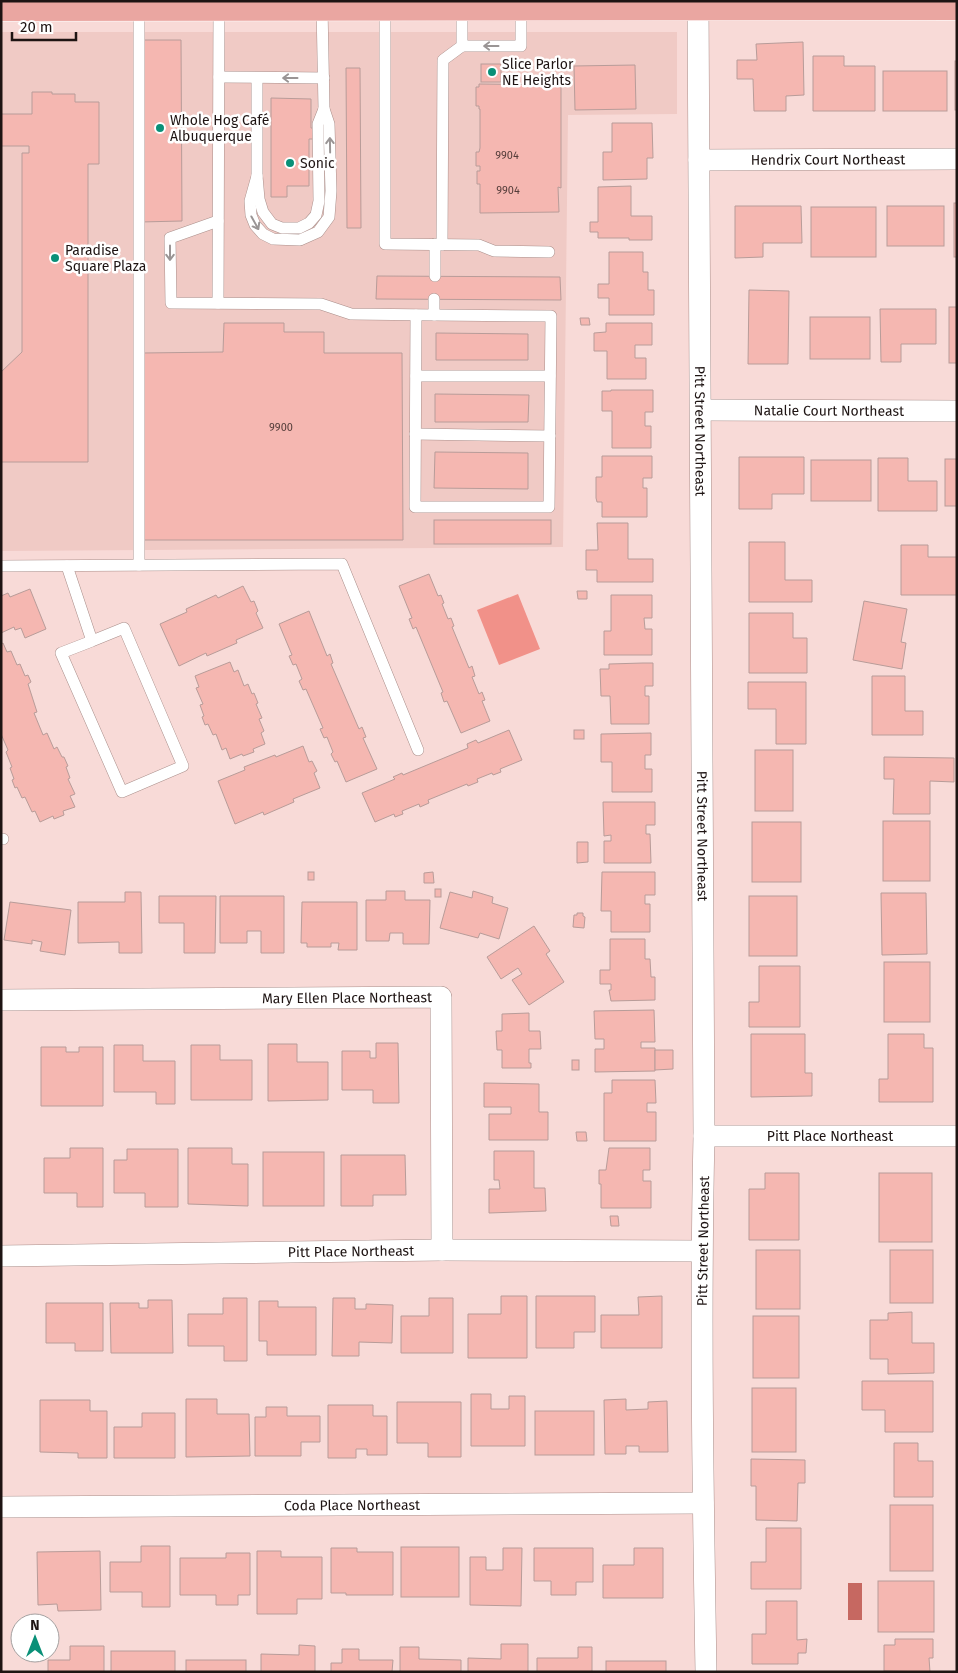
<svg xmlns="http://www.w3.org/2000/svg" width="958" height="1673" font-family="'Fira Sans',sans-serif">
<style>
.built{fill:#f0cac5}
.green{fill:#f19189}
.water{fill:#c66861}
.building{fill:#f5b7b1;stroke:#b89c99}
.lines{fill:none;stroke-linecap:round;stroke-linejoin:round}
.lane-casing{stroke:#aa8f8b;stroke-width:12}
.street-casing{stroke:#aa8f8b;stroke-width:22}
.primary-casing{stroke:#fff;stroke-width:29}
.lane{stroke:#fff;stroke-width:11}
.street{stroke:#fff;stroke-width:21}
.primary{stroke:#eaa6a1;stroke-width:28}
.oneway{stroke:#9a9595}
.poi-dot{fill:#0a9078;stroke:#fff;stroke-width:2}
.labels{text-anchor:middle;stroke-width:5;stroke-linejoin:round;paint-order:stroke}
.number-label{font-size:11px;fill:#543d3a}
.poi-label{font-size:14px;fill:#1e1413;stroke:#fff;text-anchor:start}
.street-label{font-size:14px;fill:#1e1413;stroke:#fff}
</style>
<rect width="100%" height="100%" fill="#f8dad7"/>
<path class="built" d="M1,32h676v82l-109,1 -5,432 -562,4z"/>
<path class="green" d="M518,594l22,55 -41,16 -22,-55z"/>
<rect class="water" x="848" y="1583" width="14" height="37"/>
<g class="building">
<path d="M143,40h38l1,181 -42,1z"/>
<path d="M803,42l1,53 -18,1v15h-32l-1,-32h-16v-19h20l-1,-16z"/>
<path d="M813,56h31v10h31v45h-62z"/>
<rect x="955" y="61" width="2" height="49"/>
<rect x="481" y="64" width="20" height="18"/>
<path d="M635,65l1,44 -61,1 -1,-44z"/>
<path d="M346,68h14l1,160h-14z"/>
<rect x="883" y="71" width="64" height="40"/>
<path d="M479,84l82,1v103l-3,-1 1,25 -79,1v-29h-3v-13h3v-5h-4v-14h3l1,-4v-39h-1v-3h-3v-19h3z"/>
<path d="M32,92h20v2h23v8h24v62h-11v298h-87v-90l21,-20v-199h7v-7h-28v-32h31z"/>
<path d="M271,98l40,1v29h5v11h-7v47h-22v11h-16z"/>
<path d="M612,123h40l1,35h-6v21l-44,1v-28h9z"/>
<path d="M631,186v30h21v24h-23v-2h-31v-6h-8v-10h8v-35z"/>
<rect x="954" y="203" width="3" height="54"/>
<path d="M735,206h66l1,37h-39v14l-28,1z"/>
<rect x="887" y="206" width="57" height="40"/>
<rect x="811" y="207" width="65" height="50"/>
<path d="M609,252h34v20h5v18h6v25h-45v-17h-11v-14h11z"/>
<path d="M377,276l183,1 1,23 -185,-1z"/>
<path d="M749,290l40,1 -1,73h-40z"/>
<rect x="949" y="307" width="8" height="56"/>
<path d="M880,309h56v35h-35v18h-20z"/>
<rect x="810" y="317" width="60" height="42"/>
<path d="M580,318h9l1,7h-9z"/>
<path d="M224,323h60v9h40v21h78l1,187h-259l-1,-187 80,-1z"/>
<path d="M606,323h46v22h-17v13h11v21h-39v-28h-13v-18l12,-1z"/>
<path d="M436,333l92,1v26h-92z"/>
<path d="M611,390h42v22h-8v14h6v22h-39v-37h-10v-20h9z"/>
<path d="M435,394l94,1 -1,27h-93z"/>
<path d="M435,452l93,1v36l-94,-1z"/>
<path d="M602,456h50v22h-9v10h4v29h-45v-15h-5l-1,-4v-21h6z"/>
<path d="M739,457h65v37h-32v15h-33z"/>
<path d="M878,458h30v23h29v30h-59z"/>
<rect x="945" y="459" width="12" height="47"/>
<rect x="811" y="460" width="60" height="41"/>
<rect x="434" y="520" width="117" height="24"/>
<path d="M597,523h31v36h25v23h-56v-12h-11v-20h12z"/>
<path d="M749,542h36v38h27v22h-63z"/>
<path d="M901,545h27v12h29v38h-56z"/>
<path d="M429,574l9,22 3,-1 3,8 -2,1 6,15 3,-1 3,8 -2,1 17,41 3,-2 3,10 -3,1 7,17 3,-2 3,8 -3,1 8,20 -29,12 -14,-32 -3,1 -3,-9 2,-1 -27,-65 -3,2 -4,-10 3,-1 -13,-32z"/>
<path d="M243,586l8,16 3,-1 4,10 -2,2 7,15 -27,12 1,3 -30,13 -1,-3 -27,13 -19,-42 27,-12 -1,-3 30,-14 2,3z"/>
<path d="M30,589l16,40 -21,9 -4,-10 -6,2 -1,-3 -13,6v-37l7,-3 2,4z"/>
<path d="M577,591h10v8h-9z"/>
<path d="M611,595h41v23h-8l1,11h7v26h-48v-24h7z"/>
<path d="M864,601l43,8 -6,33 5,1 -4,26 -49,-9z"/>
<path d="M309,611l18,45 3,-2 3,9 -2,1 28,65 3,-2 4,10 -3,1 14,31 -31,13 -9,-21 -2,1 -4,-8 2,-2 -6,-15 -3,1 -4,-9 3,-1 -17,-39 -3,1 -4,-9 3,-2 -6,-15 -3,1 -4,-9 3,-1 -13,-31z"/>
<path d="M749,613h44v25h14v35h-58z"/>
<path d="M3,643l4,9 4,-1 6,14 3,-1 5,12 3,-1 3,7 -3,2 9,28 -3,1 9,22 4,-2 7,16 3,-2 5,10h2l4,9 -2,1 4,11 -2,1 7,15 -5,2 5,11 -12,4 1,4 -10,4 -1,-3 -13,6 -5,-11 -3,1 -7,-15 -3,1 -5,-11 -2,1 -3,-8 2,-1 -4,-11 2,-1 -6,-15 2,-2 -7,-16v-90z"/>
<path d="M230,662l4,10 4,-2 6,16 4,-2 4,10 2,-1 4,10 -2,1 6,14 -3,1 5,12 -3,2 4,11 -12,5 1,3 -11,4 -1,-2 -12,5 -4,-11 -4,2 -6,-16 -3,1 -5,-11 -3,1 -3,-8 2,-1 -4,-11 3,-1 -7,-16 3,-1 -4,-11z"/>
<path d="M643,663h10v23h-8v10h4v28h-38l-1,-28h-9l-1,-27h9v-5z"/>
<path d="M872,676h33v35h18v24h-51z"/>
<path d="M748,682h58v62h-30v-35h-28z"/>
<path d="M509,730l13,30 -22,9 1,3 -8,3 -1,-2 -15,6 1,3 -10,4 -1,-2 -39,16 1,3 -9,4 -1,-3 -17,7 1,3 -8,3 -1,-3 -19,8 -13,-29 33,-14 -2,-2 9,-4 1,2 65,-27 -1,-4 9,-4 2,3z"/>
<rect x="574" y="730" width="10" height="9"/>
<path d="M651,733v22h-6v14h7v23h-40v-30h-11v-28z"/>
<path d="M303,746l6,16 3,-1 5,10 -3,2 6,15 -27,11 1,3 -30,13 -1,-3 -28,12 -17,-43 27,-11 -1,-3 31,-12 1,2z"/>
<rect x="755" y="750" width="38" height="61"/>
<path d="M884,757l70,1v24l-24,-1v33h-37l1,-35h-10z"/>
<path d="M603,802h52v23h-9v9h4l1,29h-47v-22h7v-6l-7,1z"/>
<rect x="883" y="821" width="47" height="60"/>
<rect x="752" y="822" width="49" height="60"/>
<path d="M577,842h11v20l-11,1z"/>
<rect x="308" y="872" width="6" height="8"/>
<path d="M433,872l1,11h-10v-10z"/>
<path d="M602,872h53v23h-10v9h5v28h-39v-21h-10z"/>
<rect x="435" y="889" width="6" height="8"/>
<path d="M386,891h19v9h25l-1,44h-26v-11h-13l-1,8h-23v-41h20z"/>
<path d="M473,891l20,6 -1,6 16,5 -9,31 -19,-6 -2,5 -38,-10 10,-36 22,6z"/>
<path d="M125,892h16l1,61h-23v-11l-41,1v-41h47z"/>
<path d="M881,893h45l1,61 -45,1z"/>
<path d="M159,896h57l-1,57h-31v-30h-25z"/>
<path d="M220,896h64v57h-23v-22h-14v12h-27z"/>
<rect x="749" y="896" width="48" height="60"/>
<path d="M10,902l61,8 -6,45 -25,-4 2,-9 -10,-2v4l-28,-4z"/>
<path d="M302,902h55v48h-19l1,-7h-8v4h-24v-4h-6z"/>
<path d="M577,913h6v3l2,1 -1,11 -11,-1 1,-12h3z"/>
<path d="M534,926l16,25 -4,3 18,28 -35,23 -17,-25 10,-6 -4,-6 -17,11 -14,-22z"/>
<path d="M610,939h35v20h5l1,18h4v23l-44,1 -2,-11h2v-6h-11v-14h10z"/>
<rect x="884" y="962" width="46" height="60"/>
<path d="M759,966h41v61h-51v-25h10z"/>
<path d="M654,1010l1,32h-14v6h14v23l-60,1v-23h9v-10h-9l-1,-28z"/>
<path d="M529,1013v18h11l1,18h-12v14h2v5h-29v-18h-5l-1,-19h6v-17z"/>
<path d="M751,1034h54v39h7v23l-61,1z"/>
<path d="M888,1034h36v14h9v54h-54v-23h9z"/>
<path d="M376,1043h22l1,60h-26v-13h-31v-39h28v7h6z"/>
<path d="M268,1044h29v18h31v38l-60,1z"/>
<path d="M114,1045h29v16h32v43h-19v-12h-42z"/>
<path d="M191,1045h29v15h32v40h-61z"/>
<path d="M41,1047h25v5h13v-5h24v59h-62z"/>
<path d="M655,1050h18v19l-18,1z"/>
<rect x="572" y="1060" width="7" height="10"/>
<path d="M612,1080h43l1,23h-9v9h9v29h-52v-48h8z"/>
<path d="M484,1083l55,1v28h9v28h-59v-26h22v-7h-27z"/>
<path d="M576,1132h10l1,9h-10z"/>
<path d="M70,1148h33v59h-26v-14h-33v-35h26z"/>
<path d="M188,1148h44v16h16v42l-60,-2z"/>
<path d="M609,1148h41v22h-7v11h8v27h-50v-24h-2v-14h7z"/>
<path d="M127,1149h51v58h-33v-14h-31v-33h13z"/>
<path d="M494,1151h40v37h11l1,23 -57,2v-24h11l-1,-9h-5z"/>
<rect x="263" y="1152" width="61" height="54"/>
<path d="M341,1155h64l1,40h-33v11h-32z"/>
<path d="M765,1173h34v67h-50v-51h16z"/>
<rect x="879" y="1173" width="53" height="69"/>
<path d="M610,1216h8l1,10h-8z"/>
<rect x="756" y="1250" width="44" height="59"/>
<rect x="890" y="1250" width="43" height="53"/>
<path d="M501,1296h26v62h-59v-44h33z"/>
<path d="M536,1296h59v36h-21v16h-38z"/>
<path d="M662,1296v52h-61v-33h38l-1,-18z"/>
<path d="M223,1298h24v63h-23v-15h-36v-32h35z"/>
<path d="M333,1298h22v11h11v-5l27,1 -1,38 -33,-1v14h-27z"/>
<path d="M429,1298h24v55h-52v-37h28z"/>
<path d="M148,1300h24l1,53h-62l-1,-50h29v5h9z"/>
<path d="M259,1301h19v6h38v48h-49v-14h-8z"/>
<path d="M46,1303h57v48h-28v-8h-29z"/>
<path d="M912,1312v31h22v30l-46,1v-15h-18v-39h18v-7z"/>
<rect x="753" y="1316" width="46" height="62"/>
<path d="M862,1381h71v51h-48v-22h-23z"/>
<rect x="752" y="1388" width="44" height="64"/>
<path d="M471,1394h20v15h18v-13h16v50h-54z"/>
<path d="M186,1399h31v15h32l1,42 -64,1z"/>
<path d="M626,1399v11l22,-1v-7l19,-1 1,51h-29v-6h-13v8h-21l-1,-54z"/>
<path d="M40,1400h50v11h17v47h-29v-5l-38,-1z"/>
<path d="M397,1402h64v55h-33v-14h-31z"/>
<path d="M328,1405h45v11h14v39h-20v-6h-11v9h-28z"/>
<path d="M266,1407h21v9h33v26h-19v14h-46v-39h11z"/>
<rect x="535" y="1411" width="59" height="44"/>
<path d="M142,1413h33v45h-61v-31h28z"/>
<path d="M894,1443h24v18h15v36h-39z"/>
<path d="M751,1459l54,1v23h-7l-1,38 -41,-1v-34h-5z"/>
<rect x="890" y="1505" width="43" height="66"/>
<path d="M766,1528h35v61h-50v-27h15z"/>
<path d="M141,1546h29v61h-28v-15h-32v-30h31z"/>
<rect x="401" y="1547" width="58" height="50"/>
<path d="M331,1548h26v4h36v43h-47v-2h-15z"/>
<path d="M503,1548h19l-1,58 -51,-1v-48h16v13h17z"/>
<path d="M534,1548h59v34h-17v13h-25v-14h-17z"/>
<path d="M634,1548h29v50h-60v-33h31z"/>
<path d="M100,1551l1,59 -43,1 -1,-7 -19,1 -1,-53z"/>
<path d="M257,1551h24v6h41v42h-25v15h-40z"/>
<path d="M226,1553h24v42h-12v10h-22v-10h-36v-37h46z"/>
<rect x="878" y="1581" width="56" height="51"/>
<path d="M766,1601h31v39l10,-1 -1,14h-8v11h-46v-30h14z"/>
<path d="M895,1639h38v19h-4l1,14 -46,-1v-26h11z"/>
<path d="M501,1644h27v28h-60v-14l33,1z"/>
<path d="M299,1645l16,1v26h-54v-18l38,1z"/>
<path d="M70,1646h34v26h-56v-12h22z"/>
<path d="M400,1647h19v12l42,1v12h-61z"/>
<path d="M578,1647h14v25h-55v-14h41z"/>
<path d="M342,1649h17v11h34l-1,12h-61v-9h11z"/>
<rect x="111" y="1651" width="64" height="21"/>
<rect x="186" y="1660" width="60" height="12"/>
<rect x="606" y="1661" width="60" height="11"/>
</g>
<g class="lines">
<defs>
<g id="lane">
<path d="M385,6v238l94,1 15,6 55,1"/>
<path d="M139,7v558"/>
<path d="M462,46h59v-39"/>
<path d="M219,77l105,1"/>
<path d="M257,78v98l2,23 4,13 9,12 10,4h17l10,-5 7,-8 3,-14 -1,-77 6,-15"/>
<path d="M257,176l-7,25 1,14 4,10 8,9 10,5 27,1 18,-8 11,-15 2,-26 -2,-67 -5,-15 -2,-103"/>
<path d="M218,221l-48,17 1,65 150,1 30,10 83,1v-16"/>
<path d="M442,245l1,-185 19,-14v-40"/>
<path d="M435,276v-32"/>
<path d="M218,303l1,-296"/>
<path d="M416,315l-1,192h134l2,-191 -117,-1"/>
<path d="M416,376h134"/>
<path d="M415,434l135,2"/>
<path d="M1,566l341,-2 76,186"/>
<path d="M67,566l25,75 32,-13 59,138 -61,26 -61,-139 31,-12"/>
<path d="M1,839h2"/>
</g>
<g id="street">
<path id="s1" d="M698,1l6,1135c-4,178 -1,357 2,536"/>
<path id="s2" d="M699,160l258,-1"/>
<path id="s3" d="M701,410l256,1"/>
<path id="s4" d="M1,1000l440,-3 1,253"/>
<path id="s5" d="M704,1136h253"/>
<path id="s6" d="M1,1256l441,-6 259,1"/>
<path id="s7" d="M1,1507l702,-4"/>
</g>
<path id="primary" d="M1,7l956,-1"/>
</defs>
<use href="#lane" class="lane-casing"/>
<use href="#street" class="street-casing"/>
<use href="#primary" class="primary-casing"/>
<use href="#lane" class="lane"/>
<use href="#street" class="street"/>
<use href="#primary" class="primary"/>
</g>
<defs><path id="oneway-shaft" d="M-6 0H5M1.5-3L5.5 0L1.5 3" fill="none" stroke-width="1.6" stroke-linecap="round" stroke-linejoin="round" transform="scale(1.25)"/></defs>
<g class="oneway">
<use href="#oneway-shaft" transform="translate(491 46) rotate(-180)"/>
<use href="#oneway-shaft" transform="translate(290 78) rotate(180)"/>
<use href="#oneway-shaft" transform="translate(330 145) rotate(-91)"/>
<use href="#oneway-shaft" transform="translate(255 223) rotate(61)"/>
<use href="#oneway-shaft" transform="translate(170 253) rotate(90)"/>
</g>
<g class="poi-dot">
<circle cx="492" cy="72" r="5"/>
<circle cx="160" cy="128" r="5"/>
<circle cx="290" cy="163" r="5"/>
<circle cx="55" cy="258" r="5"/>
</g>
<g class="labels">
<g class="number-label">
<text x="507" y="159">9904</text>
<text x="508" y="194">9904</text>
<text x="281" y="431">9900</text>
</g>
<g class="poi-label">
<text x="502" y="69">Slice Parlor<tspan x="502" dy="16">NE Heights</tspan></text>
<text x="170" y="125">Whole Hog Café<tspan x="170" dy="16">Albuquerque</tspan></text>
<text x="300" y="168">Sonic</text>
<text x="65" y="255">Paradise<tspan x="65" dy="16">Square Plaza</tspan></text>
</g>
<g class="street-label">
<text dy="5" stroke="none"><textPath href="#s2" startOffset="129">Hendrix Court Northeast</textPath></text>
<text dy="5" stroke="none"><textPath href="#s3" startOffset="128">Natalie Court Northeast</textPath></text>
<text dy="5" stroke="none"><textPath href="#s1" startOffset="430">Pitt Street Northeast</textPath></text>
<text dy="5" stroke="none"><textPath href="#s1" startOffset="835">Pitt Street Northeast</textPath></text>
<text dy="5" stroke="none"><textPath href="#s4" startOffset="346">Mary Ellen Place Northeast</textPath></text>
<text dy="5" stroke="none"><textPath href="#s5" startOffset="126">Pitt Place Northeast</textPath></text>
<text transform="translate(703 1241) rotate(-89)" y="5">Pitt Street Northeast</text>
<text dy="5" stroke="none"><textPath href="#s6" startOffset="350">Pitt Place Northeast</textPath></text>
<text dy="5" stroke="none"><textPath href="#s7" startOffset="351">Coda Place Northeast</textPath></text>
</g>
</g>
<rect width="958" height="1673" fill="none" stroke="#1e1413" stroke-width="5"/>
<g transform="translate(35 1638)"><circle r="24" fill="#ffffff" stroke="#a5a1a1"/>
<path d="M0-4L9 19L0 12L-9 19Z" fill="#0a9078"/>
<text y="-8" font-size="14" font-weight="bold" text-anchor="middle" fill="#1e1413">N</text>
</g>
<path d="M12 32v8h64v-8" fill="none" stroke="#1e1413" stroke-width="2.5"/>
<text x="20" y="32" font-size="15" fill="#1e1413" stroke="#ffffff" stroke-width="4" paint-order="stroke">20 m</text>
</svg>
